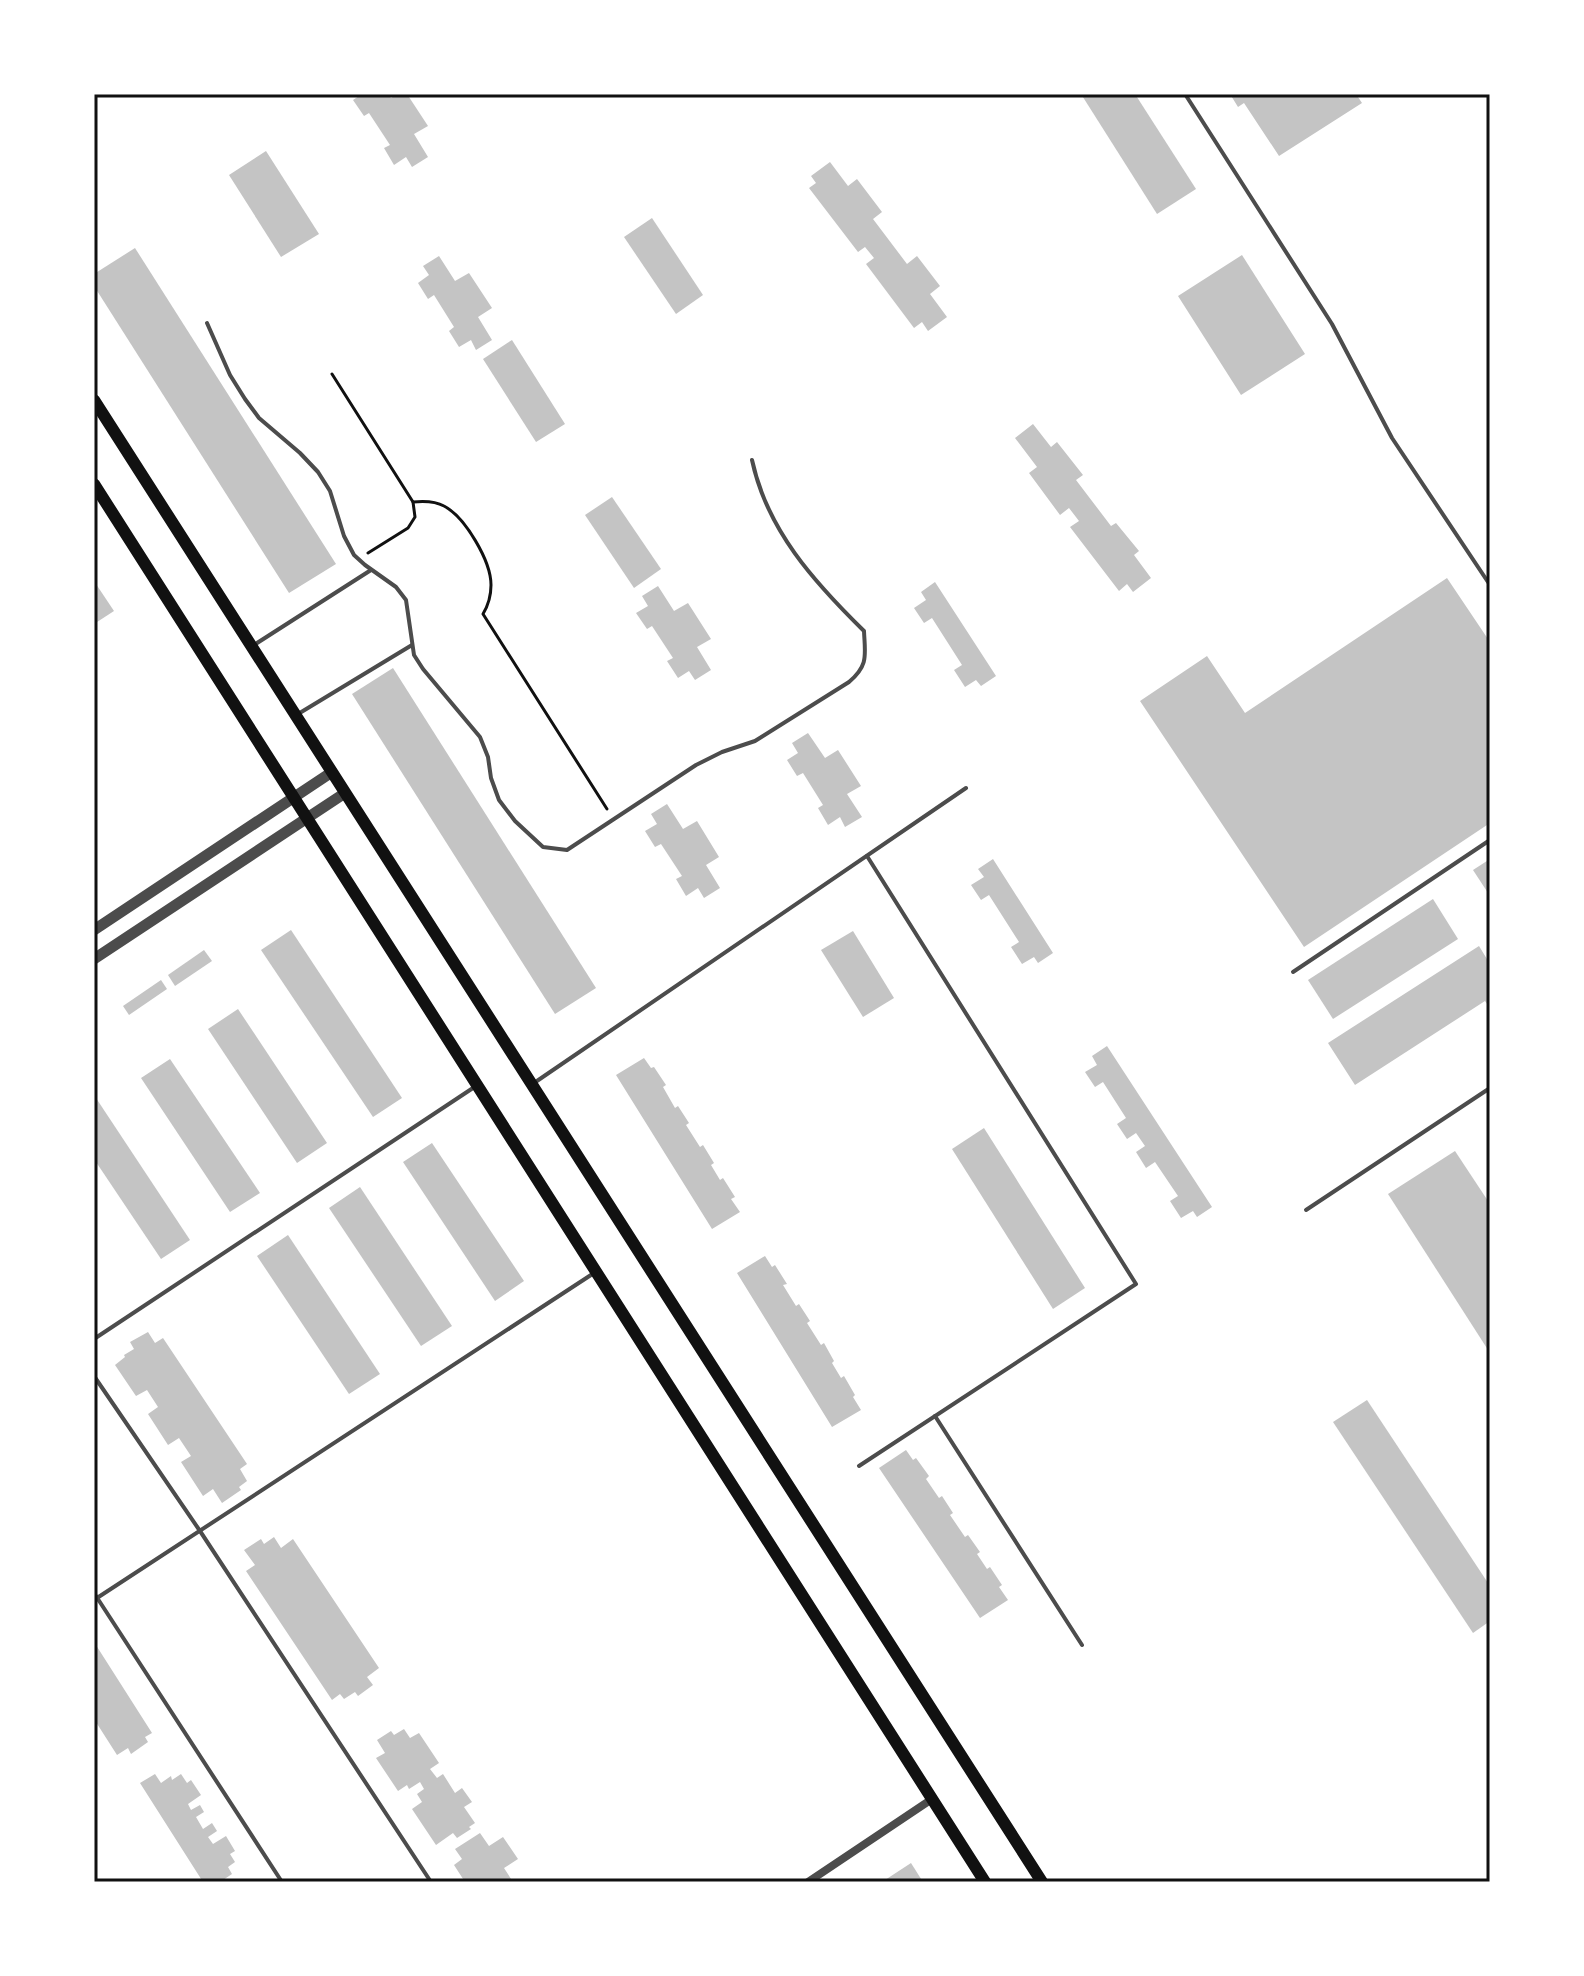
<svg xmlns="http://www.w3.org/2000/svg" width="1584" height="1976" font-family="'IBM Plex Sans',sans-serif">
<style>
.building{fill:#c4c4c4}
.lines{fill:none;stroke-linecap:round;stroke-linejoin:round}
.path{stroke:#111;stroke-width:3}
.service{stroke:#4c4c4c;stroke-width:4}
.minor{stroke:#4c4c4c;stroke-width:8}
.tertiary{stroke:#4c4c4c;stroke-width:11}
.secondary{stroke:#111;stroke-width:12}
.neatline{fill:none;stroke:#111;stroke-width:3}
</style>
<rect width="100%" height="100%" fill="#fff"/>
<g class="building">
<path d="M362,94h26l3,4 7,-4h9l21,32 -14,8 14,23 -16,10 -6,-10 -12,8 -10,-17 6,-3 -21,-32 -5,3 -11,-16z"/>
<path d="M1081,94h54l61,95 -39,25z"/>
<path d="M1230,94h126l6,9 -83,53 -35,-53 -6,4z"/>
<path d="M266,151l53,83 -38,23 -52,-82z"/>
<path d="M830,162l18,24 9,-7 25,33 -9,7 34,45 10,-8 23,30 -10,8 17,23 -19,14 -6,-9 -8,6 -48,-64 8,-6 -9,-11 -7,5 -49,-64 7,-5 -5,-7z"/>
<path d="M652,218l51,77 -27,19 -52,-77z"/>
<path d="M135,248l201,316 -47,29 -195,-307v-12z"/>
<path d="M1242,255l63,99 -64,41 -63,-99z"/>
<path d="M439,256l16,25 14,-8 23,35 -14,9 14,23 -16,10 -5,-10 -12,7 -10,-16 5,-4 -20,-32 -6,4 -10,-16 11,-8 -6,-9z"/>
<path d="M512,340l53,84 -29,18 -53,-83z"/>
<path d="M1033,424l18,23 6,-5 26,33 -7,5 35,46 5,-3 23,28 -5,4 17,23 -18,14 -6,-8 -8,7 -49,-64 9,-6 -10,-13 -9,7 -31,-42 8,-6 -22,-29z"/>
<path d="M612,497l49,72 -27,19 -49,-73z"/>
<path d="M1447,578l43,64v181l-186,124 -164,-246 67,-45 38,57z"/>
<path d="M94,581l20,30 -20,13z"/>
<path d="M935,582l61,94 -15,10 -5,-6 -11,7 -11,-17 8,-5 -30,-47 -8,5 -10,-15 12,-8 -5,-8z"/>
<path d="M658,586l16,25 14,-8 23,36 -14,8 14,23 -16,10 -6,-9 -11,7 -11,-17 6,-3 -21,-32 -5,3 -11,-16 12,-7 -6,-10z"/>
<path d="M393,668l203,320 -41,26 -203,-320z"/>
<path d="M808,733l17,25 13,-8 23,36 -14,8 15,23 -17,10 -5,-10 -12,8 -10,-17 5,-3 -20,-32 -6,3 -10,-16 11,-7 -6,-10z"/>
<path d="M667,804l16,25 14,-8 22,36 -13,8 14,23 -16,10 -6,-10 -12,8 -10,-17 6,-3 -21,-32 -6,3 -10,-16 12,-7 -6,-10z"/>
<path d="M993,859l60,94 -15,10 -4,-6 -12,7 -11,-17 8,-5 -30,-47 -8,5 -10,-15 13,-8 -6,-8z"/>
<path d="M1490,859v37l-17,-26z"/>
<path d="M1433,899l25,40 -125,80 -25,-39z"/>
<path d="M291,930l111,168 -29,19 -112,-167z"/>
<path d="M853,931l41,67 -31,19 -42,-67z"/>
<path d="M1479,946l11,18v44l-5,-7 -130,84 -27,-42z"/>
<path d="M204,950l8,11 -37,25 -7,-11z"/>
<path d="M161,980l6,9 -38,26 -6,-9z"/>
<path d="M238,1009l89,134 -30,20 -89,-134z"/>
<path d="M1107,1046l105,161 -15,10 -4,-6 -12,7 -11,-17 8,-5 -23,-34 -9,6 -10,-16 9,-6 -9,-13 -9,6 -10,-15 9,-6 -23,-36 -8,5 -10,-15 12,-7 -5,-9z"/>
<path d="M644,1058l7,10 3,-1 12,18 -3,2 12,21 3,-2 11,17 -3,2 14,22 3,-2 11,18 -3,2 9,15 3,-2 12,19 -4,2 9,13 -28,17 -96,-154z"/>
<path d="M170,1059l90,134 -30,19 -89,-134z"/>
<path d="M94,1095l96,145 -29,19 -67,-100z"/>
<path d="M984,1128l101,160 -32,21 -101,-160z"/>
<path d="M432,1143l92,138 -29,20 -92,-139z"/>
<path d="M1455,1151l35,53v149l-102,-159z"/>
<path d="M360,1187l92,139 -31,20 -92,-138z"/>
<path d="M288,1235l92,139 -31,20 -92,-138z"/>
<path d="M765,1256l7,11 3,-2 12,19 -4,1 13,21 3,-2 11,17 -3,2 14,22 3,-2 10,18 -2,2 9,15 3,-2 11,19 -2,2 8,13 -29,17 -95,-154z"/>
<path d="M148,1332l7,11 8,-5 84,126 -7,5 7,12 -8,6 2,3 -19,13 -9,-14 -10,7 -22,-34 10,-6 -12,-18 -11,7 -20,-31 10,-7 -11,-17 -11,6 -21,-31 10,-8 -1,-2 10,-6 -4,-7z"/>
<path d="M1367,1400l123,186v35l-17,12 -140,-211z"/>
<path d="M906,1450l7,10 3,-2 13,18 -3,3 13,19 3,-2 11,17 -3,2 15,22 3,-2 12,17 -3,2 10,15 3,-2 12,18 -3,2 9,13 -28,18 -101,-150z"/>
<path d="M274,1537l7,11 12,-9 86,129 -12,9 6,8 -15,11 -3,-4 -11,7 -4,-5 -8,6 -86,-129 9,-6 -11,-15 17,-11 3,5z"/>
<path d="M94,1642l58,91 -7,4 3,5 -17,12 -3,-6 -11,7 -23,-36z"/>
<path d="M404,1729l6,9 9,-5 20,30 -9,6 7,9 6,-4 12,19 7,-5 10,14 -8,5 11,16 -6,4 2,2 -14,9 -4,-5 -17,12 -24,-36 10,-7 -5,-8 7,-5 -4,-7 -11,7 -2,-4 -9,6 -22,-33 9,-5 -8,-13 14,-9 3,4z"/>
<path d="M155,1774l6,9 10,-7 1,4 9,-6 6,9 4,-3 10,15 -13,9 3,6 9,-5 4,7 -8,5 7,12 9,-6 5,8 -9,6 5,7 13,-8 9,15 -5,3 5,8 -7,5 4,7 -12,8h-17l-63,-99z"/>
<path d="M480,1833l9,13 14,-9 15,22 -14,9 9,14h-48l-11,-17 8,-6 -7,-10z"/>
<path d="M911,1863l12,19h-37l-1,-2z"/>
</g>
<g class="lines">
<g class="path">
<path d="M332,374l81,128c10,-1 22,-1 31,4 21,11 47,55 47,79 0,11 -2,19 -8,29l124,195"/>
<path d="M368,553l40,-25 7,-11 -2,-15"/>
</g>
<g class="service">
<path d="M1185,94l147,230 60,114 98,147"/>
<path d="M207,323l23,52 15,24 14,19 41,35 18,19 12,19 14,45 10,19 11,10 31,22 10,13 8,55 9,14 57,68 8,20 3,21 8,22 16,21 28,26 24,3 129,-85 26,-13 33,-11 94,-59c20,-17 16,-27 15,-51 -50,-49 -97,-101 -112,-171"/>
<path d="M254,645l117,-75"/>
<path d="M298,714l114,-69"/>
<path d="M1293,972l197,-132"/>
<path d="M534,1083l432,-295"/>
<path d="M1306,1210l184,-122"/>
<path d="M94,1339l382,-253"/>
<path d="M94,1376l106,155 231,351"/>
<path d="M935,1416l147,229"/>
<path d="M859,1466l277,-182 -269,-428"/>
<path d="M94,1593l188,289"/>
<path d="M97,1598l497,-325"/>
</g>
<path class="minor" d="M808,1882l124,-83"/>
<g class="tertiary">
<path d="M94,930l238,-158"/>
<path d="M94,959l251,-166"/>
</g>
<g class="secondary">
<path d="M94,400l948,1482"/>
<path d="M94,484l891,1398"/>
</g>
</g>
<rect width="1584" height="1976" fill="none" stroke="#ffffff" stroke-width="192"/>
<rect x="96" y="96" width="1392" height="1784" class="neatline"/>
</svg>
